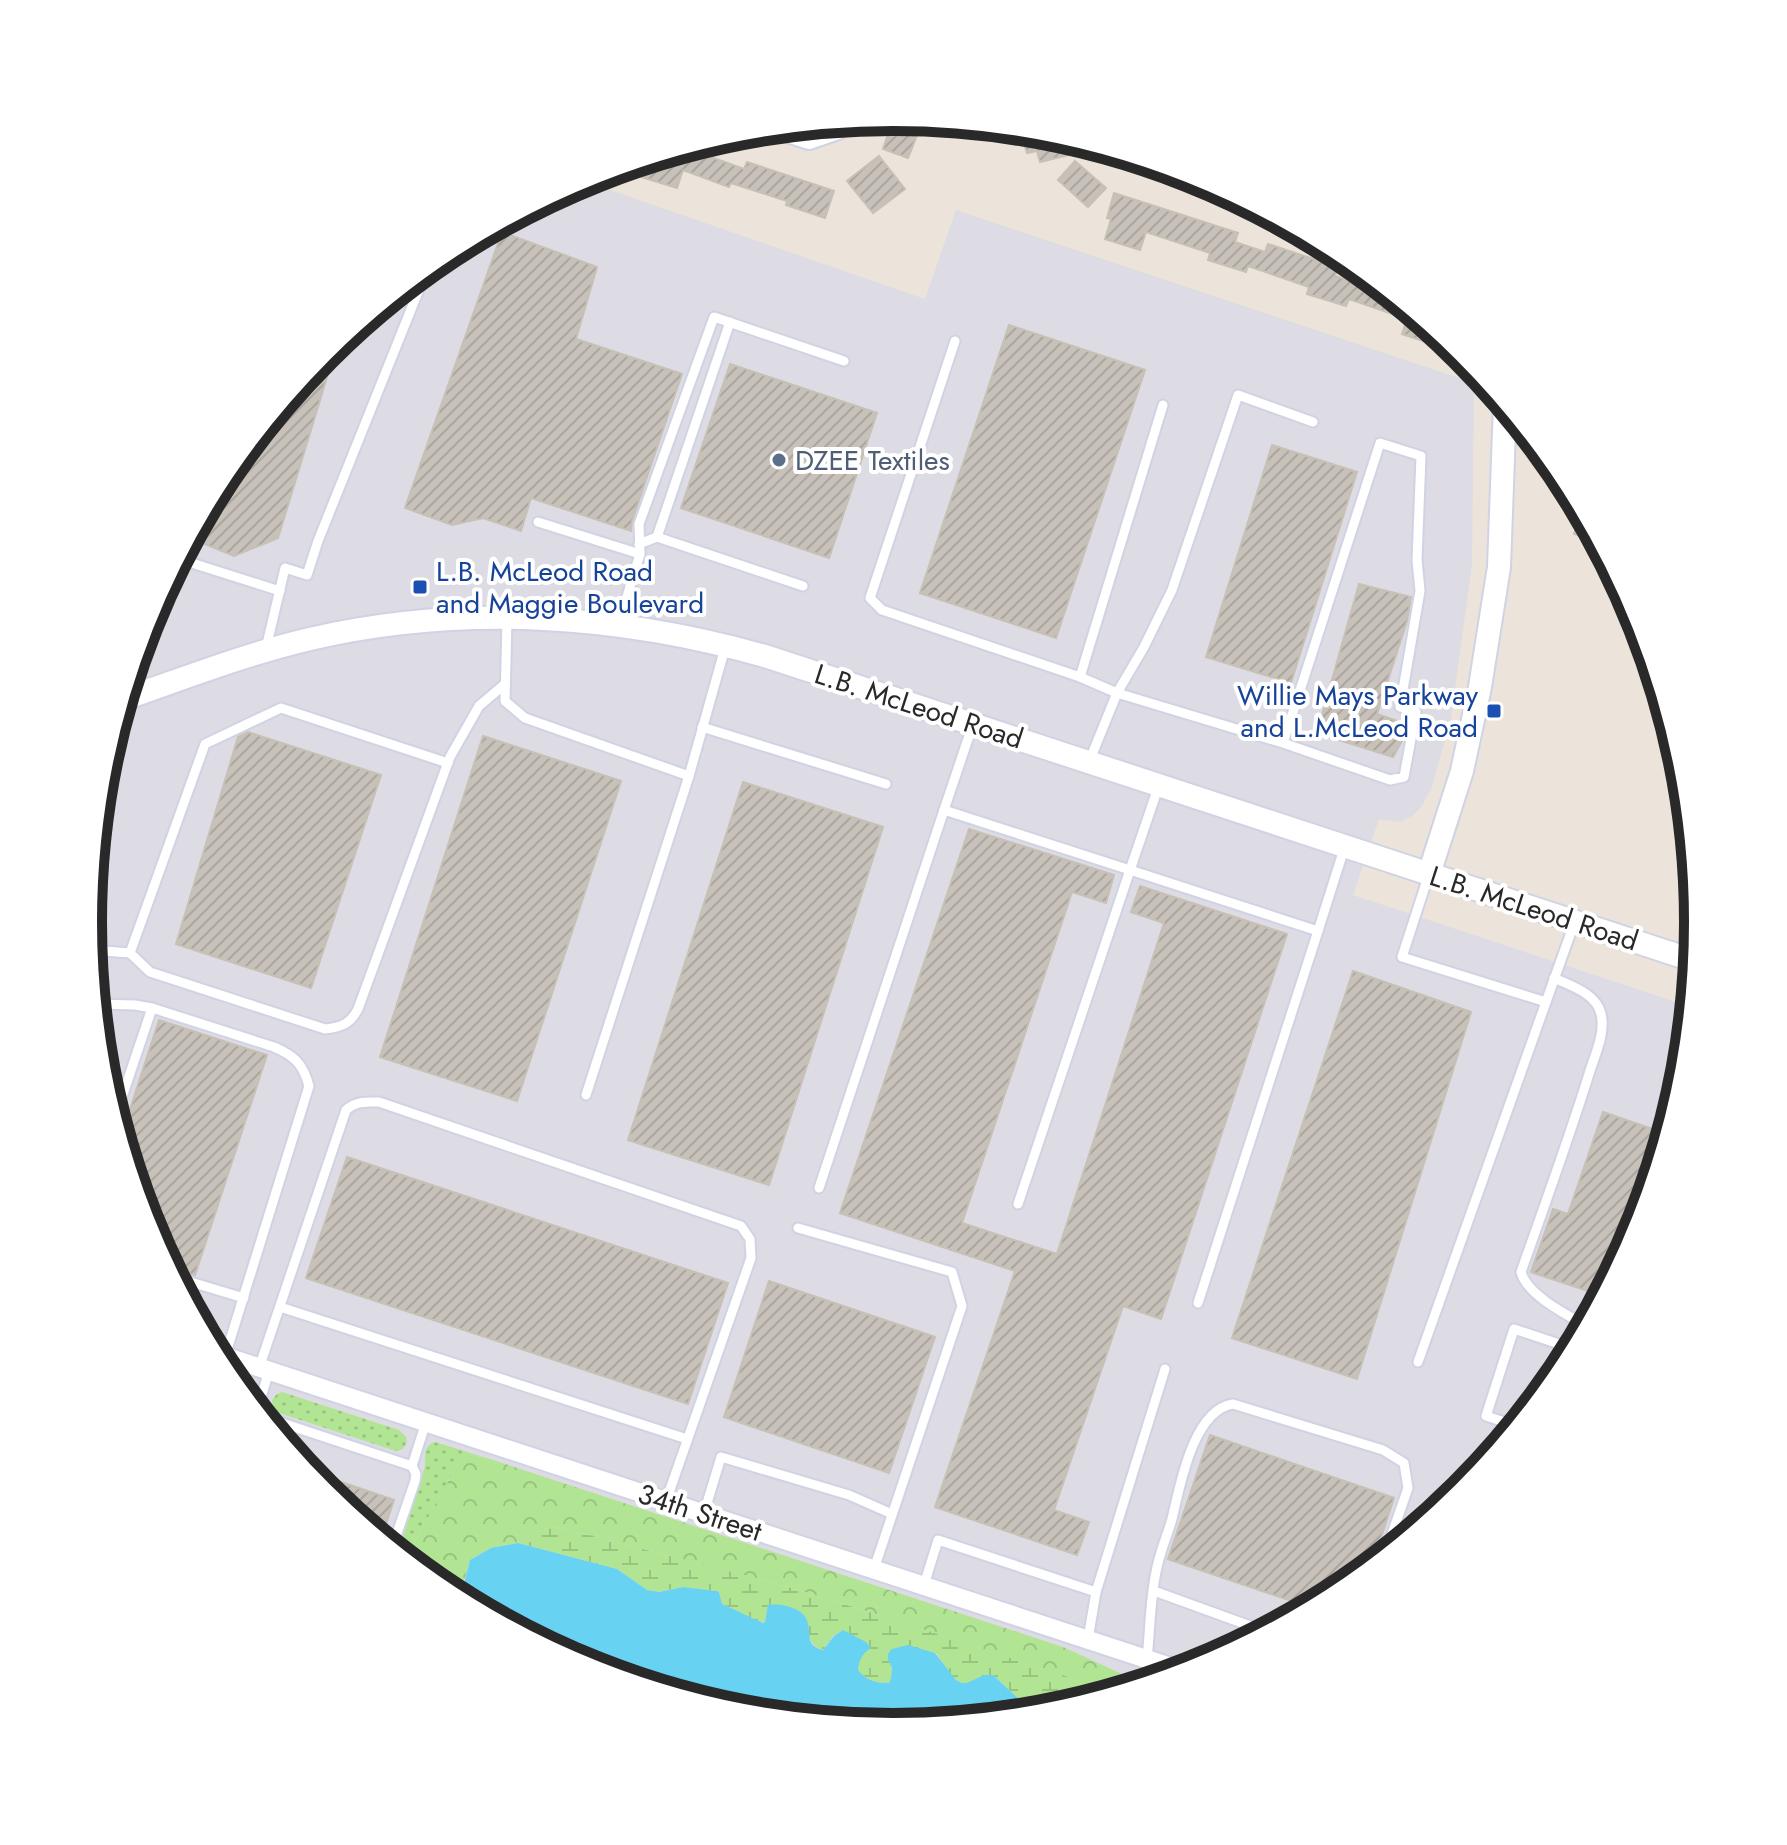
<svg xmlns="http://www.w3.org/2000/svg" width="1787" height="1845" font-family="Jost,sans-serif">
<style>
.industrial{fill:#dddbe4}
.grass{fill:url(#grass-dots)}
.forest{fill:url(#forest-crowns)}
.wetland{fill:url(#wetland-marsh)}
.water{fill:#68d2f3}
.building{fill:url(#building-hatch);stroke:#c7c0b4;stroke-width:2}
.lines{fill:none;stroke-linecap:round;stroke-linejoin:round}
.service-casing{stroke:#cfd3e3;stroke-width:13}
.minor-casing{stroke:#cfd3e3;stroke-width:22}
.tertiary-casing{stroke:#cfd3e3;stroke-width:26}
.service{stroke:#fff;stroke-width:9}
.minor{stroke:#fff;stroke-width:18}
.tertiary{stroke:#fff;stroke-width:22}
.service-dot{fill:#5c6f8a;stroke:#fff;stroke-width:3}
.transit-dot{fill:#1a4fb4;stroke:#fff;stroke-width:3}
.labels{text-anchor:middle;stroke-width:8;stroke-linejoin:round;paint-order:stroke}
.service-label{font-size:28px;fill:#4e5e75;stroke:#fff;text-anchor:start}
.transit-label{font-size:28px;fill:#164399;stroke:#fff;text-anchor:start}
.street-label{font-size:28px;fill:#292929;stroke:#fff}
.rim{fill:none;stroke:#292929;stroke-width:10}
</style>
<defs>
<pattern id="grass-dots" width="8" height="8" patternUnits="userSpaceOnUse" patternTransform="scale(2)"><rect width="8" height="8" fill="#b1e593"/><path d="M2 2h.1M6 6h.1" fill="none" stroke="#98c47f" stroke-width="1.8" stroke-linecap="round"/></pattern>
<pattern id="forest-crowns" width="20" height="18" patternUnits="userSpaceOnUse" patternTransform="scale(2)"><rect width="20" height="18" fill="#b1e593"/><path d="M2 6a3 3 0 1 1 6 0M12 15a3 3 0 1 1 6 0" fill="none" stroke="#98c47f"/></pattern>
<pattern id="wetland-marsh" width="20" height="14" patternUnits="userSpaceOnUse" patternTransform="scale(2)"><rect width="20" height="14" fill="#b1e593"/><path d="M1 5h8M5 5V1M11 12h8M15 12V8" fill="none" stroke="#98c47f"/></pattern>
<pattern id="building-hatch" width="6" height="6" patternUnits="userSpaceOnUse" patternTransform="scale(2)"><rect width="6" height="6" fill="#c7c1ba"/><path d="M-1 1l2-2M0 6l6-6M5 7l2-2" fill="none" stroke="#aba6a0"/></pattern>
</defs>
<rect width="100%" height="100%" fill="#ece4da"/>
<path class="industrial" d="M581,180l344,119 31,-89 518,173 -2,181 -21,154 -19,69 -10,19 -10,10 -12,6 -21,-3 -26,76 338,112 -8,73 -45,151 -75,139 -100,122 -122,100 -140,75 -151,46 -157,15 -157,-16 -151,-45 -139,-75 -122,-100 -100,-122 -75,-140 -46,-151 -15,-157 16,-157 45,-151 75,-139 100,-122 122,-100z"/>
<g class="grass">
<path d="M282,1392l117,38 7,7c2,7 -3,14 -10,14l-120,-39 -3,-3 -1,-9 5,-6z"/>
<path d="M435,1442l55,17 -17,-4 -15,7 -8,16 -45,81 -7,-6 27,-87c1,-11 -3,-19 10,-24z"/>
</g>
<path class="forest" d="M473,1455l17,4 573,188 81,37 -36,11 -35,-16 -197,-65 -101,-31 -218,-56 -19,4 -20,12 -27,5 -21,12 -11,39 -13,-7 -41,-33 45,-81 8,-16 7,-5z"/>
<path class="wetland" d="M557,1527l218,56 101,31 198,65 34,16 -58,18 -15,1 -42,-39c-10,0 -15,5 -25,8 -13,4 -25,-21 -32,-30l-44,14 -1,11 -2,5c-14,0 -23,-3 -31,-13l1,-10 6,-8 -22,-21 -10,5 -10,14c-13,-3 -15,-14 -15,-26l-40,-19 -3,17h-5l-38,-18 -3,-12 -3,-1 -33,-4 -25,5 -11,-2 -30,-21 -99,-26 20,-12z"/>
<path class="water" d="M518,1543l99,26 30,21 12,2 24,-5 33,4 3,1 3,12 41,19 2,-1 3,-17c13,-2 38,3 40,19 3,13 -2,22 15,26l11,-14 9,-6 23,12 5,6c-9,6 -12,12 -13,22 8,10 17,13 31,13l2,-5 1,-11c-4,-5 -7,-13 0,-18l16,-4 27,8 21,27 6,3h5l17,-8h9l42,39 -142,14 -157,-16 -151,-45 -125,-67 10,-40 21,-12z"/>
<g class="building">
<path d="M894,117l29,3 -15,38 -25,-9z"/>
<path d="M1031,131l20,2 18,5 4,16 -33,8 -3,-11 -10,2 -5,-17 10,-2z"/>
<path d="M686,148l58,21 3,-7 87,29 -9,27 -39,-13 1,-4 -56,-18 -2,4 -46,-17 -6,18 -39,-12 5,-15z"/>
<path d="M879,156l26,33 -32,24 -26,-32z"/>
<path d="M1075,161l31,27 -18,19 -30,-27z"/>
<path d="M1114,193l124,40 -3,9 30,10 3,-8 70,23 -3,9 26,8 3,-8 10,4 60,49 -5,14 -27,-9 5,-15 -58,-20 -3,7 -39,-12 2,-7 -61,-21 -2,6 -38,-12 2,-7 -64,-21 -6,18 -35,-11 6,-20 -4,-1z"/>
<path d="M502,232l95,35 -21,72 106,35 -50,147 -1,10 -100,-33 -10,33 -38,-13 -31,7 -47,-17z"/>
<path d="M1009,325l136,45 -89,268 -136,-45z"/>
<path d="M338,341l-60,197 -44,18 -44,-18 34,-63 100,-122z"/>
<path d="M730,364l147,49 -48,145 -148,-50z"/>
<path d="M1272,445l85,27 -66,211 -85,-26z"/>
<path d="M1582,509l17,34 -25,-9z"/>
<path d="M1359,584l52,13 -4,24 -30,93 29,10 -3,15 -10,18 -76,-24z"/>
<path d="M248,732l133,43 -70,213 -135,-44 62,-207z"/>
<path d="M483,736l138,45 -104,320 -137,-44z"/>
<path d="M743,782l140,45 -114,358 -141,-45z"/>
<path d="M969,829l145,46 -8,28 -34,-11 -110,331 95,31 107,-331 -33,-11 9,-26 147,48 -126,385 -38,-13 -69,204 35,12 -12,33 -142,-48 80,-236 -175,-58z"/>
<path d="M1353,971l118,41 -114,367 -125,-41z"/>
<path d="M159,1020l108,35 -72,220 -19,-5h-5l-22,-40 -28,-93z"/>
<path d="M1603,1112l64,22 -29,97 -35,65 -72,-24 22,-63 15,5z"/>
<path d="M347,1157l381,126 -40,121 -382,-126z"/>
<path d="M769,1281l166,56 -46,136 -165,-56z"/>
<path d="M1210,1435l184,63 -23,70 -30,24 -29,16 -144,-49z"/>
<path d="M306,1470l88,30 -13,39 -57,-47z"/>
</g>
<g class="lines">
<defs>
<g id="service">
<path d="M955,341l-85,257 12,12 198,67"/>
<path d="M1163,405l-83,272 37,16 166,50 97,-300 41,13 -4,104 3,31 -20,116 16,5 -12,65 -14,3 -107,-37"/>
<path d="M538,522l102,32"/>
<path d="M657,537l73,-215"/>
<path d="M639,544l18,-7 146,49"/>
<path d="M179,559l101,32"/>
<path d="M507,620l-2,81 20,17 164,58 -103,319"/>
<path d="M618,626l22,-72 -1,-30 75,-207 130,44"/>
<path d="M266,648l19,-80 22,7 11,-34 104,-259"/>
<path d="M702,727l184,57"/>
<path d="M1089,762l28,-69 27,-46 28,-57 66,-195 75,27"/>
<path d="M689,776l36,-128"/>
<path d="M1159,785l-29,85 188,61 -120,372"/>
<path d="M944,810l29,-86"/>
<path d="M1318,931l27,-85"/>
<path d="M91,950l39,3 20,19 175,57c17,-2 25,-5 33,-20l92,-252 29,-51 26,-22"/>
<path d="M130,953l75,-209 76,-36 167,55"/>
<path d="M1554,978c17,8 42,15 47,36 5,19 -7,43 -12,60 -21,67 -45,133 -68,198 6,23 46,43 66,54"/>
<path d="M1546,1002l29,-81"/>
<path d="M96,1004l39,1 17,3 122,39c21,9 29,17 35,39l-87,280"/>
<path d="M115,1118l37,-110"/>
<path d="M819,1188l125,-378 186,60 -112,334"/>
<path d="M798,1228l154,44 10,34 -88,263"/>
<path d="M174,1277l70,21"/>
<path d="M280,1307l407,132"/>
<path d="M1418,1362l128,-360 -144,-45 27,-83"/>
<path d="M259,1368l87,-258c10,-9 20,-8 33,-8l362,124 9,13 1,19 -85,243"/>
<path d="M257,1411l12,-40"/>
<path d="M261,1416l151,50"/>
<path d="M1517,1426l-31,-10 28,-87 60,20"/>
<path d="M704,1513l17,-56 128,38 43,19"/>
<path d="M392,1548l23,-67 1,-7 -4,-8 14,-44"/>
<path d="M924,1585l14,-45 158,52 -8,47"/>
<path d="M1154,1591l113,41"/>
<path d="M1096,1592l69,-223"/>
<path d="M1147,1659c3,-28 3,-59 9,-87 3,-18 11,-36 16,-53 8,-33 21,-109 61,-115l150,46 21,13 4,25 -24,69"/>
</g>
<g id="minor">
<path d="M775,129l34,11 29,-10 6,-8"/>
<path d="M215,1353l971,319"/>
</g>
<g id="tertiary">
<path d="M124,699c61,-21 122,-45 186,-60 151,-35 309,-25 458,18l927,304"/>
<path d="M1429,874l33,-103 18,-84 19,-120 6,-163"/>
</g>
</defs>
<use href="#service" class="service-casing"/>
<use href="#minor" class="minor-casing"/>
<use href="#tertiary" class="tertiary-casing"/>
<use href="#service" class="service"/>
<use href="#minor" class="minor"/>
<use href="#tertiary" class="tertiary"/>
</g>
<circle class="service-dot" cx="779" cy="460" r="8"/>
<g class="transit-dot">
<rect x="412" y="579" width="16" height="16" rx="4"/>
<rect x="1486" y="703" width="16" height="16" rx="4"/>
</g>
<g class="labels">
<g class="service-label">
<text x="795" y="470">DZEE Textiles</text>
</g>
<g class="transit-label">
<text x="436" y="581">L.B. McLeod Road<tspan x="436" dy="32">and Maggie Boulevard</tspan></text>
<text x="1478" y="705" text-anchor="end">Willie Mays Parkway<tspan x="1478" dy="32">and L.McLeod Road</tspan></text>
</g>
<g class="street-label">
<text transform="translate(919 706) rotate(18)" y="10">L.B. McLeod Road</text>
<text transform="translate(1534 908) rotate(18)" y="10">L.B. McLeod Road</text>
<text transform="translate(700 1512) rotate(18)" y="10">34th Street</text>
</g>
</g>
<path d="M0 0H1787V1845H0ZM102 922a791 791 0 1 1 1582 0a791 791 0 1 1-1582 0Z" fill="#fff" fill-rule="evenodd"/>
<path class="rim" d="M102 922a791 791 0 1 1 1582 0a791 791 0 1 1-1582 0Z"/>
</svg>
